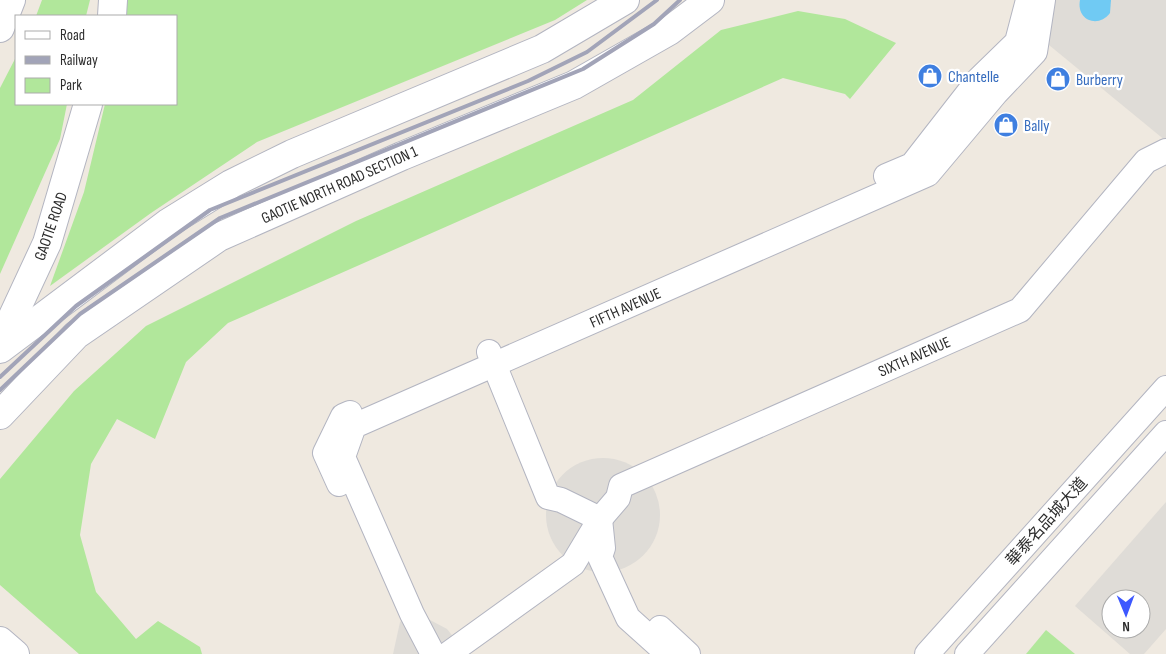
<svg xmlns="http://www.w3.org/2000/svg" width="1166" height="654" font-family="'Sofia Sans Condensed','Noto Sans TC',sans-serif">
<style>
.green{fill:#b1e79b}
.plaza{fill:#dfdcd7;fill-rule:evenodd}
.water{fill:#70caf3}
.lines{fill:none;stroke-linecap:round;stroke-linejoin:round}
.street-casing{stroke:#b3b5c1;stroke-width:26}
.secondary-casing{stroke:#b3b5c1;stroke-width:30}
.street{stroke:#fff;stroke-width:24}
.secondary{stroke:#fff;stroke-width:28}
.rail{stroke:#a2a4b8;stroke-width:4}
.labels{text-anchor:middle;stroke-width:4.5;stroke-linejoin:round;paint-order:stroke}
.shop-label{font-size:16px;fill:#366cbe;stroke:#fff;text-anchor:start}
.street-label{font-size:16px;fill:#2d2d2d;stroke:#fff}
</style>
<rect width="100%" height="100%" fill="#efe9e0"/>
<g class="green">
<path d="M42,0h48l-4,16h-50z"/>
<path d="M125,0h462l-32,20 -298,122 -106,71 -101,73 34,-94 21,-88h71v-88h-54z"/>
<path d="M798,11l47,8 51,24 -46,56 -5,-5 -62,-16 -555,245 -42,39 -31,77 -38,-20 -26,45 -11,71 16,57 40,47 22,-18 42,26 2,7h-123l-79,-69v-106l74,-88 72,-65 210,-105 277,-121 88,-70z"/>
<path d="M16,57v47h51l-7,35 -60,135v-186z"/>
<path d="M1046,630l29,24h-49z"/>
</g>
<g class="plaza">
<path d="M1028,0h138v141l-128,-105z"/>
<circle cx="603" cy="515" r="57"/>
<path d="M1166,502v127l-22,25h-14l-55,-48zM1111,599h30v30h-30z"/>
<path d="M415,612l32,17 20,25h-74l7,-32z"/>
</g>
<path class="water" d="M1080,0h31l-1,13c-12,16 -34,7 -30,-13z"/>
<g class="lines">
<defs>
<g id="street">
<path d="M886,176l26,-11 67,-86 38,-37 11,-42"/>
<path d="M489,352l59,145 13,3 39,19"/>
<path d="M339,484l-14,-31 18,-37 7,-3"/>
<path d="M600,519l3,29 -3,9 28,61 40,36"/>
<path d="M660,628l28,26"/>
<path d="M433,654l-21,-40 -69,-157 11,-31 574,-252 68,-81 39,-41 8,-52"/>
<path d="M448,654l125,-90 27,-45 18,-21 3,-12 399,-176 126,-149 20,-10"/>
<path d="M927,654l239,-266"/>
<path d="M967,654l199,-221"/>
</g>
<g id="secondary">
<path d="M112,16l1,-16"/>
<path d="M0,28l11,-28"/>
<path d="M0,344l47,-101 41,-139"/>
<path d="M0,349l168,-126 63,-39 61,-30 250,-105 83,-49"/>
<path d="M0,415l76,-80 143,-98 183,-81 172,-71 95,-54 41,-31"/>
<path d="M0,641l15,13"/>
</g>
</defs>
<use href="#street" class="street-casing"/>
<use href="#secondary" class="secondary-casing"/>
<use href="#street" class="street"/>
<use href="#secondary" class="secondary"/>
<g class="rail">
<path d="M0,377l76,-71 134,-96 318,-129 59,-29 70,-52"/>
<path d="M0,390l80,-76 140,-96 363,-149 71,-45 26,-24"/>
</g>
</g>
<defs>
<symbol id="shop-disc" viewBox="-11 -11 22 22"><circle r="9.5" fill="#3f7fe0" stroke="#fff"/><path d="M-5-2.5h2.3a2.7 3.5 0 0 1 5.4 0H5L5.5 6h-11ZM-1.5-2.5h3a1.5 2.3 0 0 0-3 0Z" fill="#fff"/></symbol>
</defs>
<g fill-rule="evenodd">
<use href="#shop-disc" x="916" y="62" width="28" height="28"/>
<use href="#shop-disc" x="1044" y="65" width="28" height="28"/>
<use href="#shop-disc" x="992" y="111" width="28" height="28"/>
</g>
<g class="labels">
<g class="shop-label">
<text x="948" y="82">Chantelle</text>
<text x="1076" y="85">Burberry</text>
<text x="1024" y="131">Bally</text>
</g>
<g class="street-label">
<text transform="translate(339 184) rotate(-24)" y="6">GAOTIE NORTH ROAD SECTION 1</text>
<text transform="translate(50 226) rotate(-71)" y="6">GAOTIE ROAD</text>
<text transform="translate(625 307) rotate(-24)" y="6">FIFTH AVENUE</text>
<text transform="translate(914 356) rotate(-24)" y="6">SIXTH AVENUE</text>
<text transform="translate(1046 521) rotate(-48)" y="6">華泰名品城大道</text>
</g>
</g>
<rect x="15" y="15" width="162" height="90" fill="#ffffff" stroke="#ababab"/>
<rect x="25" y="31" width="25" height="8" fill="#ffffff" stroke="#ababab"/>
<text x="60" y="40" font-size="15" fill="#2d2d2d">Road</text>
<rect x="25" y="56" width="25" height="8" fill="#a2a4b8" stroke="#ababab"/>
<text x="60" y="65" font-size="15" fill="#2d2d2d">Railway</text>
<rect x="25" y="78" width="25" height="15" fill="#b1e79b" stroke="#ababab"/>
<text x="60" y="90" font-size="15" fill="#2d2d2d">Park</text>
<g transform="translate(1126 614) rotate(179)"><circle r="24" fill="#ffffff" stroke="#ababab"/>
<path d="M0-4L9 19L0 12L-9 19Z" fill="#3d58ff"/>
<text y="-8" font-size="14" font-weight="bold" text-anchor="middle" fill="#2d2d2d">N</text>
</g>
</svg>
